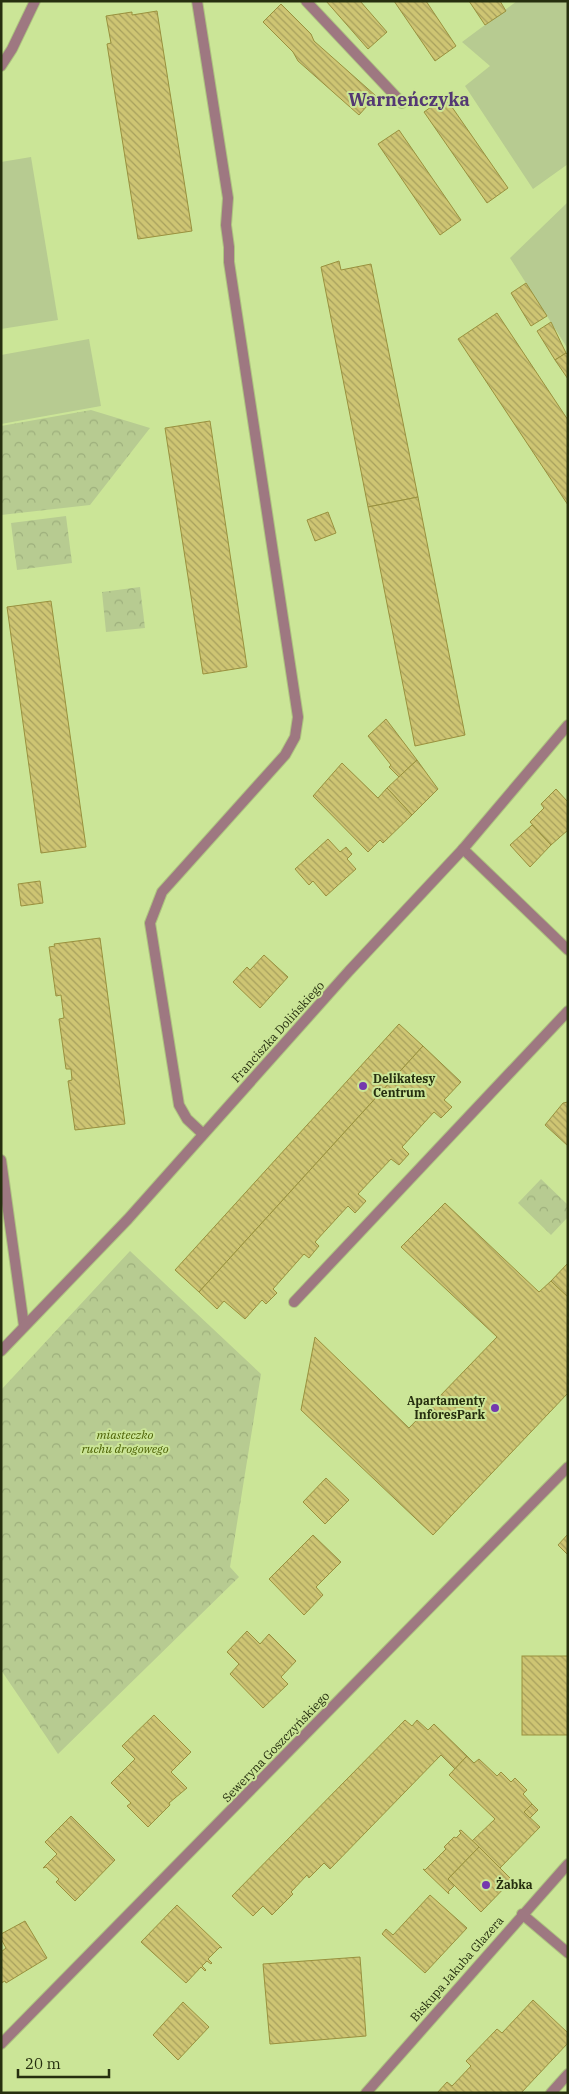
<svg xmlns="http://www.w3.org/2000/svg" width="569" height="2094" font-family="'IBM Plex Serif',serif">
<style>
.forest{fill:url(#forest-crowns)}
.garden{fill:#b7cb91}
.building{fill:url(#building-back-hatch);stroke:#99913e}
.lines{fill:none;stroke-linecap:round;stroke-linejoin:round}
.service-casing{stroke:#adc47f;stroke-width:12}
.minor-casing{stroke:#adc47f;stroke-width:12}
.tertiary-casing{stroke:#adc47f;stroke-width:12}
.service{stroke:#9e7881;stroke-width:10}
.minor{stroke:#9e7881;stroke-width:10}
.tertiary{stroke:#9e7881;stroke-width:10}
.poi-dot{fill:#7439ae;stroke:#cbe597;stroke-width:2}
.labels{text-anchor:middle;stroke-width:4;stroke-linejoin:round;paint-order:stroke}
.street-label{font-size:12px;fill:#262f0f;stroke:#cbe597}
.poi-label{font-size:12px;font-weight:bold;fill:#262f0f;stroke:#cbe597;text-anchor:start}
.park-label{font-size:12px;font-style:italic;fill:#4c6104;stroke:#cbe597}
.district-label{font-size:18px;font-weight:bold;fill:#533873;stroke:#cbe597}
</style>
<defs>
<pattern id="forest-crowns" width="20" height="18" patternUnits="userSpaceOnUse" patternTransform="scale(1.25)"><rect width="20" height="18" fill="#b7cb91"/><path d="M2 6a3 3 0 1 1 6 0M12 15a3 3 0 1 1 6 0" fill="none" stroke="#9daf7c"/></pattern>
<pattern id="building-back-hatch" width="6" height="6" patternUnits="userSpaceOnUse" patternTransform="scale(1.25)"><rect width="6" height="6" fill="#cec573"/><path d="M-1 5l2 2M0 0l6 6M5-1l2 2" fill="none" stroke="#a7a05d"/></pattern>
</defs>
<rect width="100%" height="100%" fill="#cbe597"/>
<g class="forest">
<path d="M91,410l59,18 -60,77 -89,10v-89z"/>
<path d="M66,516l6,47 -55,7 -6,-47z"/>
<path d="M140,587l5,41 -39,4 -4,-40z"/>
<path d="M541,1179l27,26v12l-17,18 -33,-32z"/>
<path d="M130,1251l131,123 -31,193 9,10 -181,177 -57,-84v-280z"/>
</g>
<g class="garden">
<path d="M517,1h51v163l-35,25 -68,-103 25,-20 -28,-24z"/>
<path d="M31,157l27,163 -57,9v-167z"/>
<path d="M568,202v147l-58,-91z"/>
<path d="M89,339l12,67 -100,18v-69z"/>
</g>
<g class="building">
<path d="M326,1h34l27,31 -19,17z"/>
<path d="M394,1h32l30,45 -21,15z"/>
<path d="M469,1h31l6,10 -21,14z"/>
<path d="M281,4l30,30 3,7 62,55 -17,19 -61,-54 -5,-9 -30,-30z"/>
<path d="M157,11l35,220 -54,8 -31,-195 4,-1 -5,-27 26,-4v3z"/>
<path d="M445,97l63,91 -21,15 -63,-91z"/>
<path d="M399,130l62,90 -21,15 -62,-91z"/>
<path d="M339,261l2,9 30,-6 47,233 -50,10 -47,-240z"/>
<path d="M526,283l21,33 -16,10 -20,-33z"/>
<path d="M497,313l71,107v85l-110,-166z"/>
<path d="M551,322l15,31 -11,7 -18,-29z"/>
<path d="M566,353l2,2v24l-13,-19z"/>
<path d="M210,421l37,246 -44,7 -38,-246z"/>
<path d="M418,497l47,238 -50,11 -47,-239z"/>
<path d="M328,512l8,21 -21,8 -8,-21z"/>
<path d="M51,601l35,246 -45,6 -34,-246z"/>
<path d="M386,719l31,41 -18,17 -10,-10 2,-2 -23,-29z"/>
<path d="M417,760l21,29 -26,26 -25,-27z"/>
<path d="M342,763l36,35 9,-10 25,27 -29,28 -3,-3 -12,12 -55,-56z"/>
<path d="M556,789l12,13v28l-17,15 -21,-23 14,-14 -3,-4z"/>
<path d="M532,825l19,20 -21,22 -20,-22z"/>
<path d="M328,839l12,13 6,-5 6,7 -5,5 9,10 -30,27 -13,-15 -4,4 -14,-16z"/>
<path d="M40,881l3,22 -22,3 -3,-22z"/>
<path d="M100,938l25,186 -50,6 -7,-49 4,-1 -1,-11h-5l-7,-50 5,-1 -3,-23 -5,1 -7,-49 6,-1 -1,-2z"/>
<path d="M264,955l24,22 -28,31 -27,-26 14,-15 3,3z"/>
<path d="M399,1024l24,22 -224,246 -24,-22z"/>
<path d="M423,1046l38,36 -17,18 8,7 -11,11 -7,-6 -32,35 7,7 -10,11 -8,-6 -33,35 8,7 -11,12 -7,-7 -33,36 4,4 -10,12 -5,-4 -31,35 4,4 -11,11 -4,-4 -17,19 -21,-18 -7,8 -18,-17z"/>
<path d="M568,1102v44l-23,-21 18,-22z"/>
<path d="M445,1203l94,89 12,-11 17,16v96l-135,142 -132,-125 14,-73 94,91 88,-91 -96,-90z"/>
<path d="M568,1263v34l-17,-16z"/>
<path d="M326,1478l23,22 -24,24 -22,-22z"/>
<path d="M568,1534v21l-10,-10z"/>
<path d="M313,1535l28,27 -25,25 7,8 -19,20 -35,-36z"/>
<path d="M247,1631l13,13 9,-10 27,27 -15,16 7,7 -25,24 -33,-34 9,-10 -12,-12z"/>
<rect x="522" y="1656" width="46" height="79"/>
<path d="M154,1715l37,37 -20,20 16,16 -18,15 1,2 -22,22 -21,-21 4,-3 -20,-20 24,-24 -13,-13z"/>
<path d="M405,1720l7,6 5,-6 11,10 6,-6 33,32 -12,13 -14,-14 -111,114 -6,-6 -15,15 -2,-3 -16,17 2,2 -21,21 -9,-9 -10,10 -21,-20z"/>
<path d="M467,1756l7,7 5,-4 18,17 4,-4 10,10 4,-4 12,12 -4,4 9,10 -8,8 16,15 -40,41 -28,-27 23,-22 -46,-44z"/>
<path d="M532,1804l6,6 -8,8 -6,-6z"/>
<path d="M71,1816l44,44 -40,41 -19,-19 3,-3 -13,-12 -3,1 14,-14 -12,-12z"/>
<path d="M461,1830l18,17 -31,32 7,6 -7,7 1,2 -26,-25 2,1 21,-21 -2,-2 10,-10 2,1 5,-5 -2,-2z"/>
<path d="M479,1847l33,33 -31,32 -33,-33z"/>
<path d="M430,1895l37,33 -42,45 -43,-39 4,-5 7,6z"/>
<path d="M177,1905l45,43 -2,-1 -12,12 4,4 -1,1 -4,-3 -5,5 4,4 -1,1 -4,-4 -15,16 -45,-41z"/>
<path d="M25,1921l22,37 -41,25 -1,-2 -4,2v-31l5,-4 -5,-9v-5z"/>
<path d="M360,1957l6,79 -96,8 -7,-80z"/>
<path d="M533,2000l35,33v10l-47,50h-84l10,-11 5,4 19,-20 -5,-5 31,-32 5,4z"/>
<path d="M183,2002l26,25 -31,33 -25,-25z"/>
</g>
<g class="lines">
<defs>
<g id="service">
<path d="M197,1l31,197 -2,27 3,22v15l69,455 -3,20 -10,18 -123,137 -12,31 29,182 8,14 16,15"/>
<path d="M306,1l96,102"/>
<path d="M1,1160l23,166"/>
<path d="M294,1302l274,-291"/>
<path d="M522,1914l46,39"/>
<path d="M551,2093l17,-19"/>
</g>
<g id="minor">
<path d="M1,66l11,-17 23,-48"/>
<path d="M463,849l105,101"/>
<path d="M1,1351l127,-132 221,-248 114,-122 105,-124"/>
<path d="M1,2044l567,-577"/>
</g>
<path id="tertiary" d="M366,2093l202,-229"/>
</defs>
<use href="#service" class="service-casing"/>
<use href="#minor" class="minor-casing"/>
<use href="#tertiary" class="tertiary-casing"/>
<use href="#service" class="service"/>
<use href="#minor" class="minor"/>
<use href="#tertiary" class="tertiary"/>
</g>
<g class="poi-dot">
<circle cx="363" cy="1086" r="5"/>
<circle cx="495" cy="1408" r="5"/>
<circle cx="486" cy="1885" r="5"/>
</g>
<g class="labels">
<g class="street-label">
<text transform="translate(278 1032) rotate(-48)" y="4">Franciszka Dolińskiego</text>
<text transform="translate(276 1747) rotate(-46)" y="4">Seweryna Goszczyńskiego</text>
<text transform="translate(457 1969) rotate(-49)" y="4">Biskupa Jakuba Glazera</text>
</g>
<g class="poi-label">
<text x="373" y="1083">Delikatesy<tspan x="373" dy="14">Centrum</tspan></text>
<text x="485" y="1405" text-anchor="end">Apartamenty<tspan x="485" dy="14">InforesPark</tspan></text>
<text x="496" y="1889">Żabka</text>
</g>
<g class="park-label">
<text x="125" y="1439">miasteczko<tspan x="125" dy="14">ruchu drogowego</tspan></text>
</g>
<g class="district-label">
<text x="409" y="106">Warneńczyka</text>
</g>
</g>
<rect width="569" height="2094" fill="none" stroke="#262f0f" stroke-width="5"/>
<path d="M18 2069v8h91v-8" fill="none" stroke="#262f0f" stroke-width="2.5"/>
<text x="25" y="2069" font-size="15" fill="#262f0f" stroke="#cbe597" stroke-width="4" paint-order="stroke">20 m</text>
</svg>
